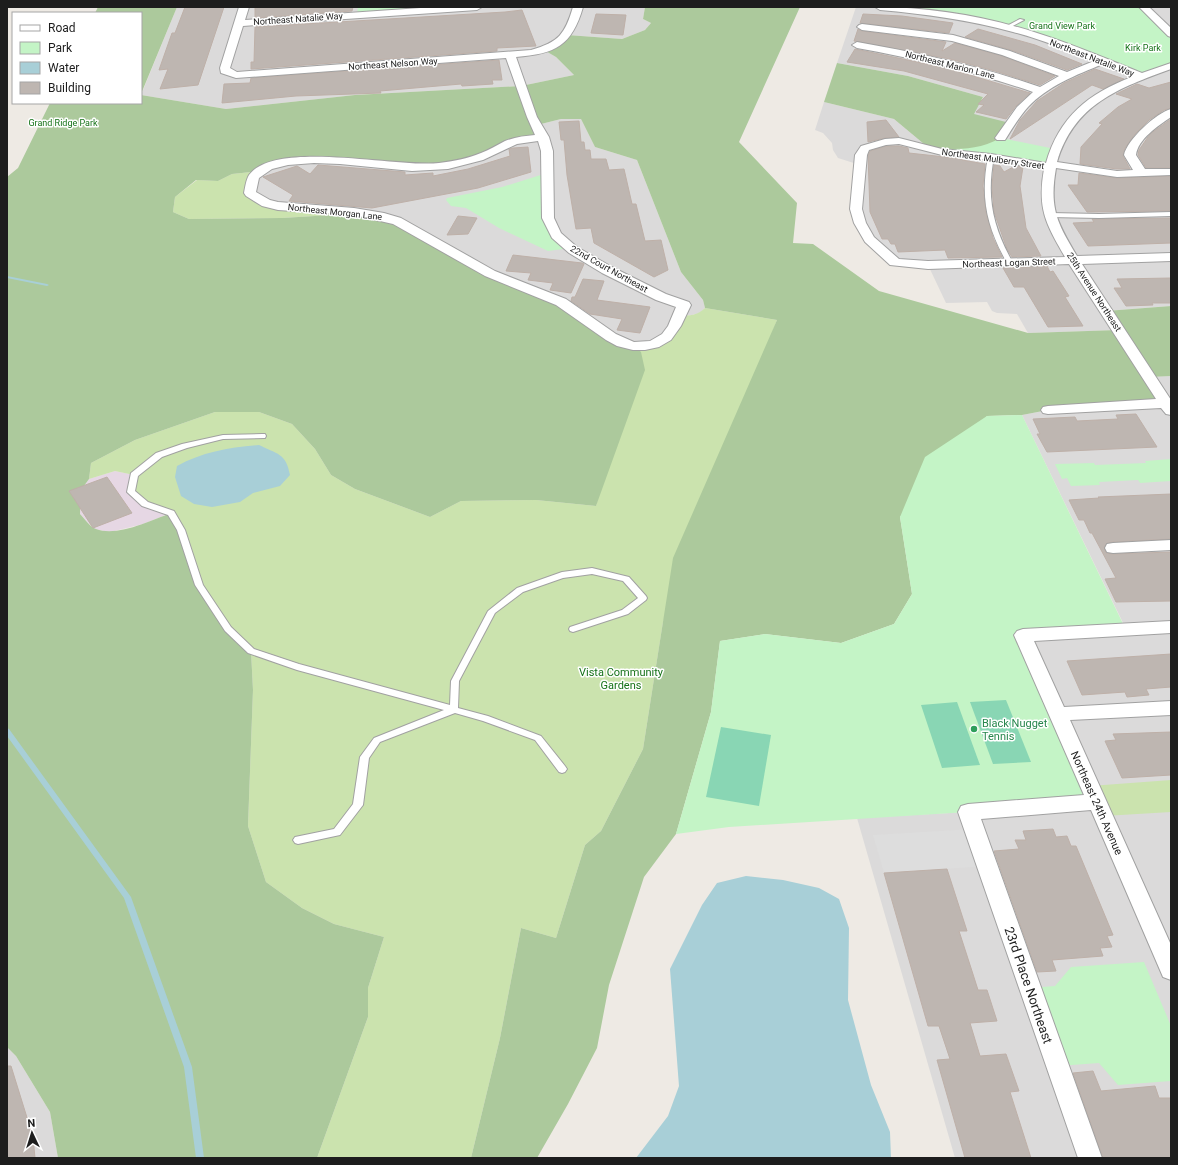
<svg xmlns="http://www.w3.org/2000/svg" width="1178" height="1165" font-family="Roboto,sans-serif">
<style>
.residential{fill:#dbdada}
.industrial{fill:#e6d7e4}
.grass{fill:#cbe3ae}
.forest{fill:#acc99c}
.park{fill:#c4f4c6}
.pitch{fill:#89d6b4}
.parking{fill:#ddd}
.water{fill:#a8cfd7}
.lines{fill:none;stroke-linecap:round;stroke-linejoin:round}
.stream{fill:#a8cfd7;fill-rule:evenodd}
.building{fill:#beb6b1;stroke:#beb0a8}
.lane-casing{stroke:#a1a1a1;stroke-width:2}
.street-casing{stroke:#a1a1a1;stroke-width:2}
.lane{fill:#fff;fill-rule:evenodd}
.street{fill:#fff;fill-rule:evenodd}
.leisure-dot{fill:#2e9e5b;stroke:#fff;stroke-width:1.5}
.labels{text-anchor:middle;stroke-width:3;stroke-linejoin:round;paint-order:stroke}
.far-street-label{font-size:9px;fill:#1d1d1d;stroke:#fff}
.far-park-label{font-size:9px;fill:#157218;stroke:#fff}
.park-label{font-size:11px;fill:#157218;stroke:#fff}
.leisure-label{font-size:11px;fill:#27864d;stroke:#fff;text-anchor:start}
.street-label{font-size:11px;fill:#1d1d1d;stroke:#fff}
.near-street-label{font-size:13px;fill:#1d1d1d;stroke:#fff}
</style>
<rect width="100%" height="100%" fill="#eeeae4"/>
<g class="residential">
<path d="M177,7h468l-2,12 8,4 -6,7 -23,9 -55,-4 -22,15 11,7 18,18 -53,11 -166,9 -129,14 -85,-14z"/>
<path d="M856,7h24l49,5 242,54v240l-65,5 12,19 -90,3 -11,-19 -20,-1 -5,-2 -5,-9 -41,1 -18,-38 -33,-3 -35,-39v-58l-22,-7 -5,-8 -1,-7 -9,-10 -8,-3 9,-28 70,17 36,30 71,-11 -28,-24 10,-17 -75,-21 -71,-13z"/>
<path d="M1144,7h27v27z"/>
<path d="M561,119h20l14,28 42,13 44,112 22,28 2,8 -5,5 -8,2 -13,1 -11,21 -33,9 -238,-125 -119,-15 -21,-7 -6,-18 17,-14 269,-42z"/>
<path d="M1171,376v782h-216l-98,-340 111,-6 55,-177 103,-6 -104,-214 26,-5 101,-33z"/>
<path d="M7,1047l9,9 34,56 8,46h-51z"/>
</g>
<path class="industrial" d="M115,471l19,4 37,38 -28,11 -33,8 -16,-3 -14,-15 1,-24 8,-11z"/>
<g class="grass">
<path d="M261,171l-12,16 17,16 98,10 -82,5 -93,1 -16,-7 2,-15 22,-17 21,1 14,-7z"/>
<path d="M705,308l72,12 -114,302 -20,127 -42,82 -16,14 -29,93 -35,-10 -21,110 -29,120h-154l51,-141v-29l16,-51 -50,-13 -32,-16 -36,-26 -18,-56 5,-136 -2,-39 -23,-22 -29,-44 -28,-72 -26,-9 -14,-12 3,-17 -19,-4 -26,8 2,-16 44,-23 80,-28h44l33,12 23,25 16,26 24,14 75,28 31,-16 75,-1 60,6 39,-160 19,-1 25,-29c11,-1 18,0 26,-8z"/>
<path d="M1171,780v32l-67,4 -14,-30z"/>
</g>
<g class="forest">
<path d="M98,7h79l-36,87v-81h-46z"/>
<path d="M645,7h155l-61,135 58,61 -4,40 20,1 66,47 149,42 90,-3 -12,-19 65,-5v70l-21,1 16,26 -118,7 -26,5 -35,1 -87,101 12,77 -18,30 -53,19 -76,-9 -45,7 -9,71 -35,122 -32,43 -35,108 -12,63 -29,56 -31,54h-66l29,-120 21,-110 35,10 29,-93 16,-14 42,-82 30,-191 104,-238 -72,-12 -2,-8 -22,-28 -44,-112 -42,-13 -14,-28h-20l-24,6 6,12 -38,8 -62,21 -137,-7 -45,12 -29,3 -14,7 -22,-1 -21,17 -2,15 16,7 93,-1 82,-5 11,1 154,77 106,55 6,6 4,18 -49,136 -60,-6 -75,1 -31,16 -75,-28 -24,-14 -16,-26 -23,-25 -33,-12h-44l-80,28 -44,23 -2,16 -8,11 -1,24c4,4 10,13 16,15 21,8 54,-8 75,-16l28,72 29,44 23,22 2,39 -5,136 18,56 36,26 32,16 50,13 -16,51v29l-51,141h-259l-8,-46 -34,-56 -9,-9v-870l11,-9 32,-65h91v-8l85,14 129,-14 166,-9 53,-11 -18,-18 -12,-7 23,-15 55,4 23,-9 6,-7 -8,-4z"/>
<path d="M837,63l71,13 75,21 -9,17 36,9 -9,15 -15,8 -23,4 -33,-1 -36,-30 -70,-17z"/>
</g>
<g class="park">
<path d="M358,7h100l-101,8z"/>
<path d="M906,7h238l27,27v32l-31,10 -123,-46 -112,-21z"/>
<path d="M1001,138l54,11 -4,15 -121,-15c28,0 46,2 71,-11z"/>
<path d="M547,173l1,45 22,30 -22,3 -49,-23 -33,-20 -15,-2 -5,-6 1,-2 55,-11z"/>
<path d="M1022,415l104,215 -103,5 74,167 -129,10 -239,15 -53,7 35,-122 9,-71 45,-7 76,9 53,-19 18,-30 -12,-77 25,-60 62,-41z"/>
<path d="M1171,459v22l-31,2 -2,-3 -39,2 1,3 -29,1 -4,-8 -5,1 -7,-15 39,-1 1,2 51,-2 -1,-2z"/>
<path d="M1144,962l27,64v55l-53,4 -19,-22 -41,3 -28,-78 25,-2 16,-19z"/>
</g>
<g class="pitch">
<path d="M1006,700l25,62 -38,2 -23,-62z"/>
<path d="M957,702l23,63 -38,3 -21,-63z"/>
<path d="M721,727l50,8 -12,71 -53,-9z"/>
</g>
<path class="parking" d="M974,829l13,37 -103,7 -11,-38z"/>
<g class="water">
<path d="M259,445c18,9 27,8 31,30l-10,11 -27,7 -13,9 -28,5 -18,-3 -13,-8 -6,-19 2,-11c25,-14 53,-19 82,-21z"/>
<path d="M746,876l37,4 36,8 20,11 10,29 -1,72 23,85 19,47 1,26h-255l32,-42 11,-30 -9,-117 32,-64 15,-22z"/>
</g>
<g class="lines">
<g class="stream">
<path d="M7,276l40,8 2,1 -2,1 -40,-8z"/>
<path d="M7,728l2,1 122,168 61,170 12,91h-8l-12,-91 -60,-169 -117,-162z"/>
</g>
</g>
<g class="building">
<path d="M185,7h39l-26,78 -38,4 8,-20 -9,1 13,-37h3z"/>
<path d="M255,7h98l-1,4 -97,7z"/>
<path d="M522,10l14,36 -39,2v3l-246,18v-7h3l1,-35 250,-15z"/>
<path d="M596,14l30,1 -3,20 -32,-2z"/>
<path d="M863,14l39,2 51,7 -4,10 -89,-10z"/>
<path d="M858,29l4,2 84,11 -4,9 13,-8 47,13 53,20 -15,9 -45,-14 -45,-12 -96,-18z"/>
<path d="M978,29l57,16 47,19 -15,6 -56,-20 -46,-13z"/>
<path d="M855,49l91,19 84,25 -14,13 -10,13 -30,-7 8,-7 -6,-1 10,-10 -84,-23 -57,-9z"/>
<path d="M499,60l3,20h-10l1,4 -31,2 -1,-2 -81,7 1,2 -85,3 -74,7 2,-19 26,-1 1,-5z"/>
<path d="M1095,69l29,10 -21,10 -11,-4 -82,54 10,-19 17,-19 27,-18z"/>
<path d="M1171,82v26l-7,2 -15,10 -14,14 -10,14 -2,8 7,13h-13l-37,-5 1,-17 21,-23 -3,-1 19,-16 14,-8 -16,-5 21,-10 12,4z"/>
<path d="M1171,119v49h-25l-8,-13 1,-5 11,-16z"/>
<path d="M886,120l13,17 -14,1 -17,4 -1,-20z"/>
<path d="M579,121l2,21h3l1,8h5l1,9h15l3,11 15,-1 8,35h4l9,37 16,-1 7,30 -14,7 -60,-34 -3,-15 -15,1 -9,-54 -3,-35h-3l-2,-18z"/>
<path d="M886,146h13l9,2 1,5 54,6 -1,1 23,4 -2,22 3,26 7,26 9,19 -54,1 -3,-8 -47,2 -3,-8h-4l-3,-5h-6l-12,-27 -2,-57 2,-4z"/>
<path d="M528,147l3,25 -53,16 -106,20 -83,-7 4,-6 -30,-18 34,-11 13,8 8,-9 87,7v3l28,-2v3l35,-7 42,-13 -1,-7 4,-1z"/>
<path d="M994,165l6,1 4,6 11,-6 8,1 -3,19 6,42 15,28 -29,1 -5,-8 -13,-37 -2,-26z"/>
<path d="M1079,173l38,5 54,-2v35l-84,1 -19,-27h10z"/>
<path d="M458,216l19,2 -9,16 -21,1z"/>
<path d="M1171,218v25l-83,3 -15,-23 21,-1 -2,-3z"/>
<path d="M513,255l69,8 2,1 -13,29 -21,-3 3,-7 -25,-3 3,-7 -25,-2z"/>
<path d="M1047,266l3,6 3,-1 16,25 -4,1 18,29 -35,1 -24,-40h-10l-11,-19z"/>
<path d="M1171,278v25h-19l1,2 -27,1 -12,-18h8l-5,-9z"/>
<path d="M583,279l21,2 -7,19 53,7 -10,26 -23,-3 5,-11 -32,-5 -19,-13 1,-4h3z"/>
<path d="M1136,414l21,33 -110,5 -10,-18h3l-7,-15 42,-2 2,4 41,-2 -2,-4z"/>
<path d="M107,477l25,36 -39,15 -24,-37z"/>
<path d="M1171,494v45l-58,3 -6,1 -3,4 2,6 7,1 58,-2v49l-55,1 -11,-23 11,-1 -24,-45h-2l-6,-13h-5l-10,-20 30,-2 -1,-1z"/>
<path d="M1171,654v33l-25,2 3,6 -22,2 -2,-5 -43,3 -15,-34z"/>
<path d="M1171,732v43l-49,3 -17,-37 11,-1 -3,-6z"/>
<path d="M1053,829l3,8 11,-1 4,10h5l37,89 -6,1 5,11 -12,1 3,8 -51,4 4,11 -19,1 -43,-121 25,-2 -4,-9h11l-3,-9z"/>
<path d="M947,869l20,62h-8l12,37 7,22h9l10,31 -27,2 10,33 26,-2 13,37 -9,1 21,66h-66l-28,-98 13,-1 -11,-33h-11l-44,-153z"/>
<path d="M7,1066h4l22,71 2,21h-28z"/>
<path d="M1093,1071l8,20 54,-5 4,12h12v60h-68l-30,-85z"/>
</g>
<g class="lines">
<defs>
<g id="lane">
<path d="M1020,19l4,1 -17,9 -4,-1z"/>
<path d="M991,155l3,2c-8,41 -1,70 19,106l-3,2 -3,-2c-20,-36 -27,-65 -19,-106z"/>
<path d="M1171,212v4l-72,2 -49,-1 -3,-2 3,-2 49,1z"/>
<path d="M262,434h3l1,2 -1,2 -42,1 -36,9 -25,9 -24,19 -3,15 13,11 26,9 11,19 18,55 28,42 23,22 45,15 151,41 1,-24 37,-70 29,-23 45,-16 30,-4 37,9 17,19 1,2 -1,2 -18,14 -55,18 -3,-1 -1,-2 1,-2 52,-17 16,-12 -15,-17 -31,-7 -29,4 -40,14 -28,21 -36,68 -1,27 30,8 53,20 24,30 2,3 -2,3 -3,1 -3,-1 -24,-32 -52,-19 -28,-8 -75,29 -11,16 -6,47 -23,30 -42,9 -3,-1 -2,-3 2,-3 39,-8 19,-25 7,-47 14,-19 70,-28 -147,-40 -49,-17 -23,-22 -30,-46 -18,-55 -9,-15 -26,-9 -15,-14 4,-19 25,-20 26,-9 41,-9z"/>
</g>
<g id="street">
<path d="M239,7h10l-4,13 190,-13h47l-5,3 -234,16 -13,42 7,4 294,-22c28,-8 34,-16 42,-43h10c-11,39 -28,47 -67,50l21,60 12,20 4,14 1,67 7,15 16,14 35,20 54,27 23,8 2,3 -10,21 -10,14 -12,7 -14,3h-12l-16,-4 -11,-6 -50,-35 -71,-29 -92,-52 -39,-9 -76,-5 -16,-4 -16,-10 -2,-3c1,-5 2,-13 5,-18 26,-36 148,-7 190,-12 15,-2 28,-4 42,-10 8,-3 16,-8 24,-12 10,-4 20,-5 30,-6l-8,-18 -21,-59 -270,20 -15,-5 -1,-5zM538,141l3,10 1,67 10,20 17,15 33,20 54,27 20,7 -8,19 -6,8 -12,7 -16,1 -18,-8 -50,-35 -71,-28 -94,-53 -17,-5 -30,-5 -76,-6 -8,-2 -14,-8 3,-14 13,-9 16,-4 26,-2 26,1 72,7 36,-2 35,-9 34,-16z"/>
<path d="M875,7c55,0 110,9 162,26 35,11 70,26 105,40l29,-10v6c-52,19 -97,35 -114,93l60,9 16,-1 -9,-15c3,-15 32,-42 47,-46v8c-13,9 -33,22 -35,38l9,14h26v6l-54,2 -61,-9c-7,40 1,55 21,88l94,-3v8l-89,3 89,136v15l-5,-1 -5,-6 -113,6 -5,-1 -2,-3 2,-3 5,-1 108,-7 -87,-135 -141,5 -38,-4 -25,-23 -11,-19 -4,-14 5,-54 6,-9 24,-7 14,-1 43,11 49,5 55,9c13,-46 43,-70 86,-86l-29,-13c-27,11 -55,22 -75,43 -9,10 -16,22 -23,33h-8l-2,-2 22,-31 16,-15c-57,-20 -116,-33 -176,-44l-5,-3 5,-3c62,11 123,24 183,45l19,-11 -57,-21 -50,-14 -90,-11 -5,-3 2,-2 3,-1 91,11 57,16 57,21 27,-11c-27,-11 -53,-22 -81,-29 -44,-12 -88,-18 -133,-22zM899,144l43,11 49,5 53,9c-7,40 2,55 21,88l-137,4 -29,-2 -25,-22 -8,-14 -4,-14 5,-54 2,-5 17,-5z"/>
<path d="M1139,7h10l22,21v9l-3,-1z"/>
<path d="M1171,540v10l-58,3 -6,-1 -2,-4 2,-4 6,-1z"/>
<path d="M1171,621v12l-137,8 30,66 107,-6v14l-101,5 101,225v35l-8,-3 -72,-167 -110,9 121,339h-24l-120,-346 3,-6 7,-2 116,-9 -70,-160 3,-4 6,-2z"/>
</g>
</defs>
<use href="#lane" class="lane-casing"/>
<use href="#street" class="street-casing"/>
<use href="#lane" class="lane"/>
<use href="#street" class="street"/>
</g>
<circle class="leisure-dot" cx="974" cy="729" r="4"/>
<g class="labels">
<g class="far-street-label">
<text transform="translate(298 19) rotate(-4)" y="3">Northeast Natalie Way</text>
<text transform="translate(1092 58) rotate(21)" y="3">Northeast Natalie Way</text>
<text transform="translate(393 64) rotate(-4)" y="3">Northeast Nelson Way</text>
<text transform="translate(950 65) rotate(14)" y="3">Northeast Marion Lane</text>
<text transform="translate(993 159) rotate(8)" y="3">Northeast Mulberry Street</text>
<text transform="translate(335 212) rotate(6)" y="3">Northeast Morgan Lane</text>
<text transform="translate(1009 263) rotate(-2)" y="3">Northeast Logan Street</text>
<text transform="translate(609 269) rotate(29)" y="3">22nd Court Northeast</text>
<text transform="translate(1094 292) rotate(57)" y="3">25th Avenue Northeast</text>
</g>
<g class="far-park-label">
<text x="1062" y="29">Grand View Park</text>
<text x="1143" y="51">Kirk Park</text>
<text x="63" y="126">Grand Ridge Park</text>
</g>
<g class="park-label">
<text x="621" y="676">Vista Community<tspan x="621" dy="13">Gardens</tspan></text>
</g>
<g class="leisure-label">
<text x="982" y="727">Black Nugget<tspan x="982" dy="13">Tennis</tspan></text>
</g>
<g class="street-label">
<text transform="translate(1097 803) rotate(66)" y="4">Northeast 24th Avenue</text>
</g>
<g class="near-street-label">
<text transform="translate(1029 985) rotate(71)" y="5">23rd Place Northeast</text>
</g>
</g>
<rect width="1178" height="1165" fill="none" stroke="#1d1d1d" stroke-width="16"/>
<rect x="12" y="12" width="130" height="92" fill="#ffffff" stroke="#a5a5a5"/>
<rect x="20" y="25" width="20" height="6" fill="#ffffff" stroke="#a5a5a5"/>
<text x="48" y="32" font-size="12" fill="#1d1d1d">Road</text>
<rect x="20" y="42" width="20" height="12" fill="#c4f4c6" stroke="#a5a5a5"/>
<text x="48" y="52" font-size="12" fill="#1d1d1d">Park</text>
<rect x="20" y="62" width="20" height="12" fill="#a8cfd7" stroke="#a5a5a5"/>
<text x="48" y="72" font-size="12" fill="#1d1d1d">Water</text>
<rect x="20" y="82" width="20" height="12" fill="#beb6b1" stroke="#a5a5a5"/>
<text x="48" y="92" font-size="12" fill="#1d1d1d">Building</text>
<g transform="translate(32 1133) rotate(356)" stroke="#ffffff" stroke-width="3" paint-order="stroke">
<path d="M0-3L7 15L0 10L-7 15Z" fill="#1d1d1d"/>
<text y="-6" font-size="11" font-weight="bold" text-anchor="middle" fill="#1d1d1d">N</text>
</g>
</svg>
